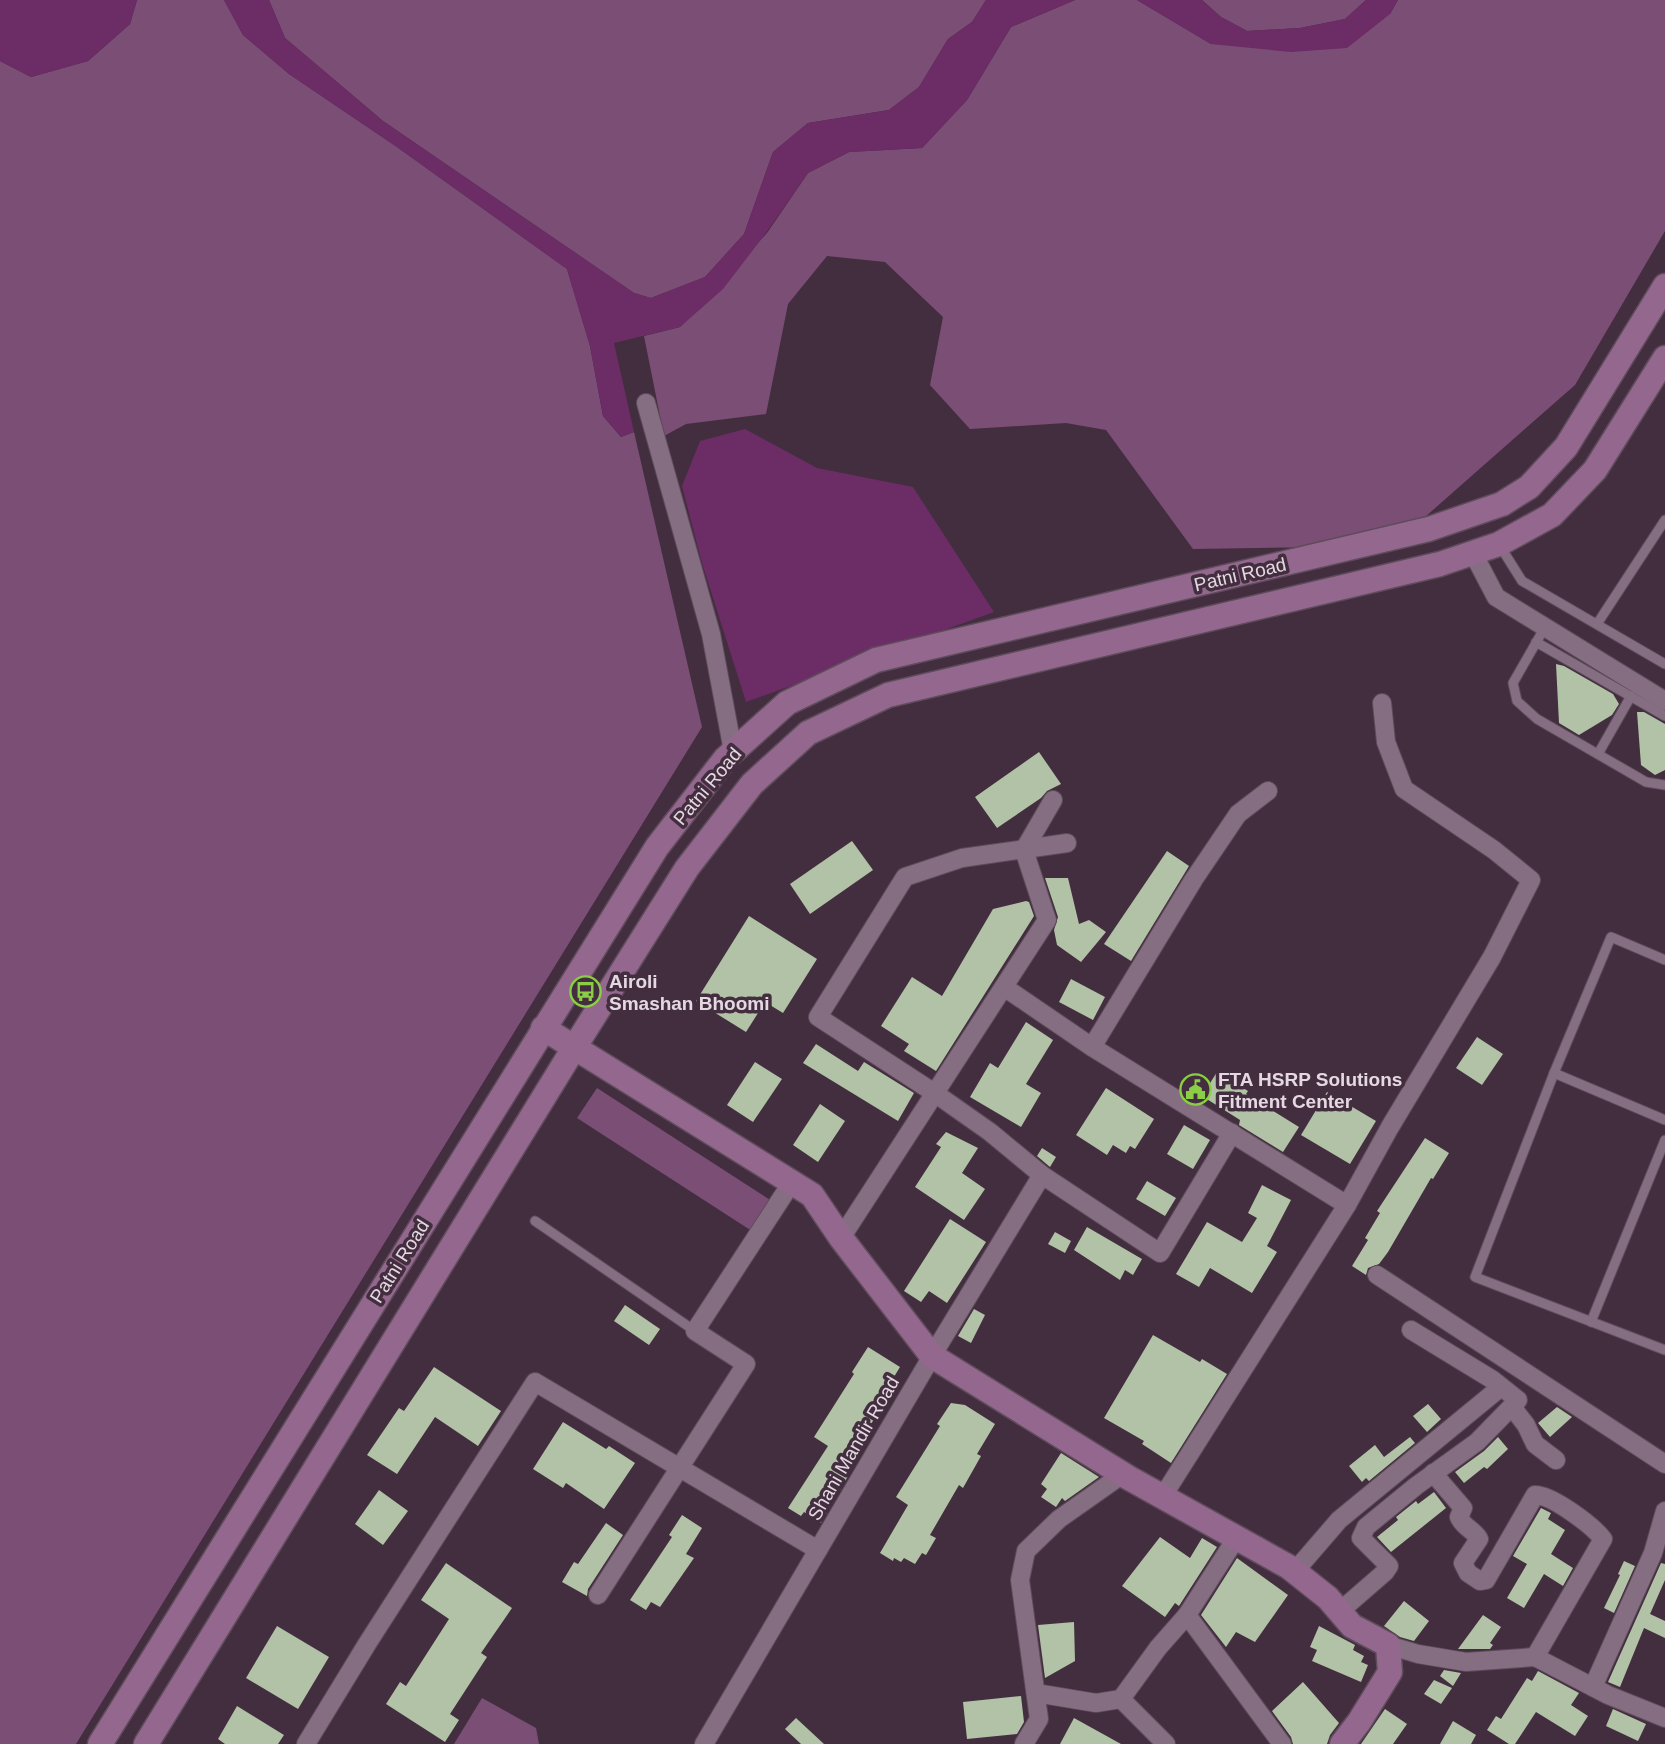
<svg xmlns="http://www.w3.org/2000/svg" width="1665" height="1744" font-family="Helvetica,sans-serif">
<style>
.green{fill:#7b4e75}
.water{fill:#6c2c65}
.building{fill:#b2c2a6}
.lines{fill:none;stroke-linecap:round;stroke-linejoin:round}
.lane-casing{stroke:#5e4c5b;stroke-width:11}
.street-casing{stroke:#5e4c5b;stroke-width:20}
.secondary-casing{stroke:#5e4c5b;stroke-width:27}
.lane{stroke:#866e82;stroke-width:9}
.street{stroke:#866e82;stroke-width:18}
.secondary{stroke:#94688e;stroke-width:24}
.labels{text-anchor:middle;stroke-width:7;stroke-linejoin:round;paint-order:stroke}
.street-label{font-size:19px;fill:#e5d8e3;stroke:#432e3f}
.poi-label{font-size:19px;font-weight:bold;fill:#e5d8e3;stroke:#432e3f;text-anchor:start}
</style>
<rect width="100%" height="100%" fill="#432e3f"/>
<g class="green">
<path d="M137,0h87l19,35 46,39 108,73 170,122 23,77 13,70 18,21 13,-5 68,295 -626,1017h-76v-1683l31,16 57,-16 42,-37z"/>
<path d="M269,0h717l-14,22 -24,17 -29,48 -30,23 -81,13 -35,29 -29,82 -39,43 -54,21 -17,-5 -251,-172 -98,-83z"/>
<path d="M1075,0h62l74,44 179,-30 8,-14h267v231l-90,154 -183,161 -199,3 -87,-119 -40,-7 -96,6 -40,-44 13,-68 -58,-55 -58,-6 -39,48 -22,110 -80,10 -22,12 -20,-100 36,-9 87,-94 41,-60 41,-21 73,-4 45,-48 44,-73z"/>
<path d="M1202,0h164l-21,19 -45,9 -53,3 -26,-14z"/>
<path d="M597,1088l181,117 -20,30 -181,-117z"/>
<path d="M482,1698l54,30 3,16h-85z"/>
</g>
<g class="water">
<path d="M0,0h137l-7,24 -42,37 -57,16 -31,-16z"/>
<path d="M224,0h45l16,38 98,83 251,172 17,5 54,-21 39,-43 29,-82 35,-29 81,-13 30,-23 29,-48 24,-17 14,-22h89l-64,27 -44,73 -45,48 -73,4 -41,21 -42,60 -43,56 -43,38 -66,16 20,89 -13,5 -18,-21 -13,-70 -23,-77 -170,-122 -108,-73 -46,-39z"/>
<path d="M1137,0h65l19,17 26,14 53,-3 45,-9 21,-19h32l-8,14 -43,34 -56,4 -80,-8z"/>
<path d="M745,429l72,39 96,19 81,125 -248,90 -44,-139 -20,-77 18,-45z"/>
</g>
<g class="building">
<path d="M1556,664l8,2 49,28 6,10 -7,11 -33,20 -20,-12z"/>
<path d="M1637,712h7l21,12v46l-10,5 -14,-10z"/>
<path d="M1039,752l22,32 -14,7 -6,7 -44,30 -22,-31z"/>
<path d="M852,841l21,29 -63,44 -20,-30z"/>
<path d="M1167,851l22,15 -58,95 -27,-17z"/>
<path d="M1045,878h23l11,46 10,-4 17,12 -25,30 -24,-17 -3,-15 4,-13z"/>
<path d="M1026,901l3,1 5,14 -98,155 -32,-20 5,-7 -28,-18 31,-49 30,19 51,-87z"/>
<path d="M749,916l68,43 -34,54 -18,-11 -19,30 -50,-31z"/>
<path d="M1071,979l34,18 -12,23 -34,-18z"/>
<path d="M1026,1022l27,18 -27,44 15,9 -20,34 -51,-30 20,-34 8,5z"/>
<path d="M1477,1037l26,17 -21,31 -26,-17z"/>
<path d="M816,1044l42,27 6,-9 50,31 -16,28 -95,-58z"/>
<path d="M755,1062l27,17 -29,43 -26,-17z"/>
<path d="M1217,1072l31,19 -2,3 53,33 -16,25 -44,-27 1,-5 -38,-24z"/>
<path d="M1106,1088l48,31 -19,30 -5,-3 -4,7 -13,-8 -6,10 -31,-20z"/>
<path d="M1327,1092l49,29 -26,43 -49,-29z"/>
<path d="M820,1104l25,17 -27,41 -25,-17z"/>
<path d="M1184,1125l26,15 -17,29 -26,-15z"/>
<path d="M946,1132l32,16 -16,25 23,16 -21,31 -49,-33 26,-40 -5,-3z"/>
<path d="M1425,1138l24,15 -16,26 -2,-1 -43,74 -9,12 -11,4 -2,7 -14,-9 16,-26 -3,-2 15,-25 -3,-2z"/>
<path d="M1042,1148l14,9 -6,10 -13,-11z"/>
<path d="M1147,1181l29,17 -11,18 -29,-17z"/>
<path d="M1262,1185l29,15 -24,46 10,6 -25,41 -42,-25 -11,19 -23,-13 31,-52 35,20 15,-24 -9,-5z"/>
<path d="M950,1219l36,23 -39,61 -18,-12 -8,11 -17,-11z"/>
<path d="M1087,1227l55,32 -9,16 -8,-5 -5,10 -46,-30z"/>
<path d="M1055,1232l16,9 -6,12 -17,-9z"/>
<path d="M625,1305l35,24 -11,16 -35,-24z"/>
<path d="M974,1309l11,6 -14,28 -13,-7z"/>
<path d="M1153,1335l47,27 2,-3 25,15 -56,89 -29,-19 2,-3 -40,-23z"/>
<path d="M868,1347l32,20 -28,46 4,3 -35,56 7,4 -27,47 -17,-11 -3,4 -13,-8 40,-62 -14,-9 40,-63 -2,-2z"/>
<path d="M434,1367l67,44 -23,35 -43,-29 -38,57 -30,-19 32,-47 5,3z"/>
<path d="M951,1403l14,2 30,19 -18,30 4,2 -18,32 -4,-3 -29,50 6,3 -10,17 -4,-2 -7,11 -11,-6 -3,4 -7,-4 -1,3 -13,-8 28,-48 -12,-8 44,-71 -3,-2z"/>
<path d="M1428,1404l13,15 -14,13 -14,-16z"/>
<path d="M1557,1407l15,10 -22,20 -12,-14z"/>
<path d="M563,1422l43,27 3,-3 26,17 -31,46 -38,-26 -3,5 -30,-19z"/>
<path d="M1410,1437l5,6 -46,38 -3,-3 -4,4 -13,-16 26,-21 9,12z"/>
<path d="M1498,1437l10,12 -21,20 -3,-2 -20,16 -9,-11 29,-21z"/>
<path d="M1061,1453l38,24 -34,24 -3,-3 -6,9 -15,-10 6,-8 -6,-5z"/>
<path d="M379,1490l29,21 -25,34 -28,-21z"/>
<path d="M1434,1492l12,16 -55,44 -14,-15 21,-17 -2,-3 20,-16 2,3z"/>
<path d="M1541,1508l10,5 -3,6 17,11 -14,24 22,14 -10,18 -19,-12 -20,34 -17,-10 20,-34 -14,-8z"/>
<path d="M682,1515l20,13 -16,26 8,4 -34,49 -9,-5 -5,8 -16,-10 42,-63 -3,-2z"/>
<path d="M606,1523l17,12 -35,54 -1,7 -25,-14 12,-20 4,2z"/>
<path d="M1160,1537l30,21 12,-20 15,9 -38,59 -4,-3 -10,14 -43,-31z"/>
<path d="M1237,1558l51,37 -33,47 -19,-10 -10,15 -25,-32z"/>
<path d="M1624,1561l11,5 -21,47 -10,-5 16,-33 -2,-1z"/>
<path d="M446,1563l66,45 -31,45 6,4 -37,57 9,6 -14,22 -59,-38 14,-22 6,4 43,-67 -28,-19z"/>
<path d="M1661,1563l4,1v16l-15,34 15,7v17l-21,-10 -24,59 -12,-5z"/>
<path d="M1404,1601l25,20 -15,20 -14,-4 -16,-11z"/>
<path d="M1483,1615l18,12 -11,16 3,2 -3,4h-32z"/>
<path d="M1074,1622l1,39 -30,17 -7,-53z"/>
<path d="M277,1626l52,31 -31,52 -52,-31z"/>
<path d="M1319,1626l36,19 -2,5 11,6 -3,6 7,3 -7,17 -49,-21 5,-11 -7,-3z"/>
<path d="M1444,1670l17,3 -8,13 -13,-10z"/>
<path d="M1538,1671l41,22 -8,12 17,11 -13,20 -39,-24 -21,32h-6l-22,-14 9,-14 5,3 26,-41 5,3z"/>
<path d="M1434,1680l18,8 -11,16 -17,-10z"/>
<path d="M1303,1682l36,41 -9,12 -3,9h-34l-2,-7 -19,-26z"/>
<path d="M1021,1696l3,26 -7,12 -50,5 -4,-37z"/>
<path d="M237,1706l47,29 -6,9h-53l-7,-5z"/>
<path d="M1385,1709l22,15 -14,20h-32z"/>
<path d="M1613,1709l33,15 -8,17 -32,-15z"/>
<path d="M796,1718l28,26h-23l-16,-15z"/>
<path d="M1074,1718l47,26h-61z"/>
<path d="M1453,1721l23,14 -5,9h-31z"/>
</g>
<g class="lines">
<defs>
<g id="lane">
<path d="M1500,546l22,35 143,83"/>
<path d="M1597,624l68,-104"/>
<path d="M1545,627l-32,56 4,18 20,18 109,63 19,3"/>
<path d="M1536,642l129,74"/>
<path d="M1598,754l33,-58"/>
<path d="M1665,960l-54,-23 -57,136 -79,204 190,73"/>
<path d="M1554,1073l111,47"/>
<path d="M535,1221l160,110"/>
<path d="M1591,1322l74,-182"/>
</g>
<g id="street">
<path d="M646,403l65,231 22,117"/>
<path d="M1473,553l23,44 169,104"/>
<path d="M1067,843l-105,15 -57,19 -87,140 118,77 54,38 52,43 118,78 72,-120"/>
<path d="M1004,987l88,60 255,158"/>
<path d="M1092,1047l102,-168 44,-65 30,-23"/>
<path d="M841,1238l206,-318 -23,-70 29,-50"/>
<path d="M1377,1275l288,189"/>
<path d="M1512,1407l14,18 9,19 21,16"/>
<path d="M1433,1473l30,35 -4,9c4,10 15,13 20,22l-16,24 5,10 12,8 6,-1 49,-85c17,0 57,30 68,44l-68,118"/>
<path d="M1163,1496l184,-291 43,-78 102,-170 39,-77 -37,-30 -90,-61 -18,-47 -4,-39"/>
<path d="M1295,1571l44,-51 162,-133"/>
<path d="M598,1595l148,-231 -51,-33 97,-149"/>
<path d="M1339,1612l46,-40 4,-6 -28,-28 5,-11 50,-41 61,-44 41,-42 -25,-20 -82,-50"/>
<path d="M1187,1615l50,-78"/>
<path d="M1388,1645l30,9 48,8 69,-5 73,38 57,23"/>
<path d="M1593,1687l60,-134 12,-42"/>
<path d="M1036,1693l60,10 25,-4 37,-51 29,-33 95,129"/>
<path d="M1121,1699l45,45"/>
<path d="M306,1744l61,-100 168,-262 283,168"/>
<path d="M704,1744l228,-388 110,-181"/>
<path d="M1024,1744l15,-25 -19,-139 6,-29 33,-32 64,-45"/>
</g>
<g id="secondary">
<path d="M543,1028l269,167 29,43 91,118 197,122 160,89 39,31 24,28 36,19 2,27 -31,50 -17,22"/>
<path d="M100,1744l557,-897 68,-88 62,-56 89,-43 553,-131 73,-25 27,-17 37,-40 99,-161"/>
<path d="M146,1744l428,-696 113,-180 65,-84 56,-51 80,-38 552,-131 59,-20 53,-29 43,-45 70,-112"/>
</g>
</defs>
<use href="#lane" class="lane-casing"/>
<use href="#street" class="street-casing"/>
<use href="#secondary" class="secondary-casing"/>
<use href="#lane" class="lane"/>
<use href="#street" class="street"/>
<use href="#secondary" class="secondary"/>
</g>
<defs>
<symbol id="bus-ring" viewBox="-11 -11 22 22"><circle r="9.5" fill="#432e3f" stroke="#8bce46" stroke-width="1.5"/><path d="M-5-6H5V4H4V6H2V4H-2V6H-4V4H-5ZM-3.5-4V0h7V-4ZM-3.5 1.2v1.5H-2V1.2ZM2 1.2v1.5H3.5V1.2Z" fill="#8bce46"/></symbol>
<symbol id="civic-ring" viewBox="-11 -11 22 22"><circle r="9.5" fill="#432e3f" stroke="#8bce46" stroke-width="1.5"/><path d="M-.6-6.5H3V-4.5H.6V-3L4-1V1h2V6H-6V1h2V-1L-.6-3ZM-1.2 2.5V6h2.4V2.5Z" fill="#8bce46"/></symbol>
</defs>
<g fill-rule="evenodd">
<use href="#bus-ring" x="568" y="974" width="35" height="35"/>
<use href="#civic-ring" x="1178" y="1072" width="35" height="35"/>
</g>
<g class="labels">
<g class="street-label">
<text transform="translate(1240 574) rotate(-13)" y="7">Patni Road</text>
<text transform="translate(707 786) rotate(-50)" y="7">Patni Road</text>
<text transform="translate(399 1261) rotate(-58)" y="7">Patni Road</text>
<text transform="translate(853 1448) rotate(-60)" y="7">Shani Mandir Road</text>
</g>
<g class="poi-label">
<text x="609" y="988">Airoli<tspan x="609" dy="22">Smashan Bhoomi</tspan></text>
<text x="1218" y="1086">FTA HSRP Solutions<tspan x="1218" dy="22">Fitment Center</tspan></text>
</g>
</g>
</svg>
